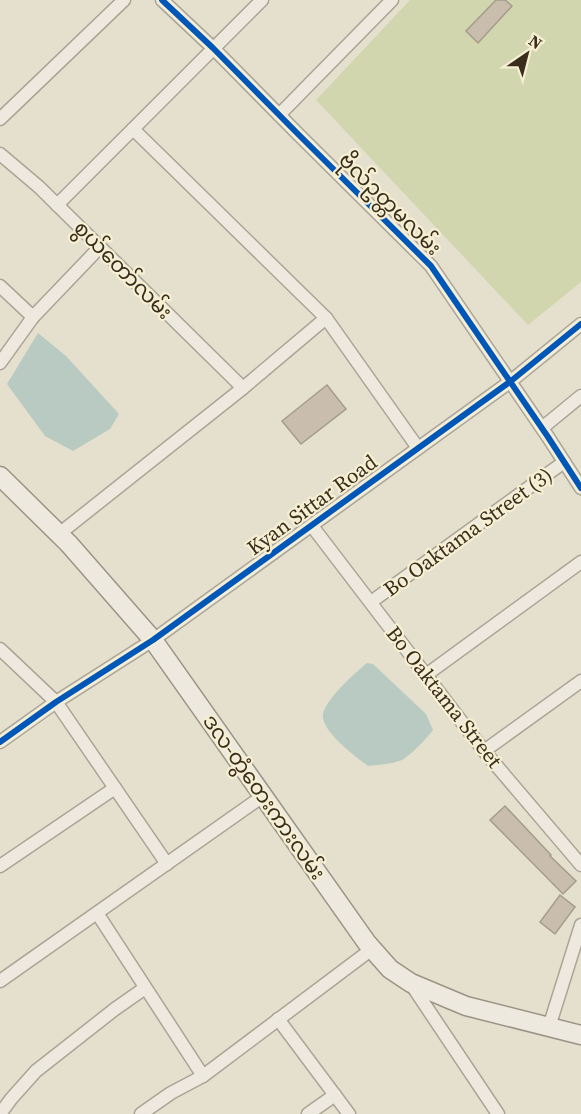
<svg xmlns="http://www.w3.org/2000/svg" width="581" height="1114" font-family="'Source Serif 4','Noto Sans Myanmar',serif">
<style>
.green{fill:#d1d6af}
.water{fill:#b8cac1}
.building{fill:#c9beae;stroke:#a59c8c;stroke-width:1.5}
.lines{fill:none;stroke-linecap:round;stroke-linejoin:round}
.street-casing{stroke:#aaa496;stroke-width:15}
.secondary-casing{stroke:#9a9486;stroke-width:21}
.street{stroke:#ede9de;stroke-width:12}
.secondary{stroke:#ede9de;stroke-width:18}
.cycleway-casing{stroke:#f6efd2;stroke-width:10}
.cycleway{stroke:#0057b8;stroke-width:6}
.labels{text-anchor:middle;stroke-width:4.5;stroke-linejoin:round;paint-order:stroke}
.street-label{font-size:21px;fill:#392d1e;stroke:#f6efd2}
</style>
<rect width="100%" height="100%" fill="#e5e0cd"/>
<path class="green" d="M410,0h171v282l-53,43 -212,-225z"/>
<g class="water">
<path d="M38,333l28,23 53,58 -9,15 -37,22 -28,-15 -38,-52z"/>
<path d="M367,663l6,1 53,50 7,16c-6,8 -22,25 -31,30 -10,4 -23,5 -34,6 -13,-10 -42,-31 -45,-48 -3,-14 33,-46 44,-55z"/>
</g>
<g class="building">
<path d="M496,0h9l7,6 -34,37 -12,-12z"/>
<path d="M327,385l19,24 -45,35 -19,-23z"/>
<path d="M505,806l46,49 -1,1 26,25 -13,13 -73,-74z"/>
<path d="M560,895l15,12 -20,27 -15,-12z"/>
</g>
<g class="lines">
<defs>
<g id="street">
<path d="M162,0l51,48 85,86 133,132 117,171 33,51"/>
<path d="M279,115l113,-115"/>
<path d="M0,119l124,-119"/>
<path d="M133,129l193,189 92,130"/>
<path d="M0,154l39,33 204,201"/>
<path d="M57,205l205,-205"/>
<path d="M0,286l33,31"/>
<path d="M0,363l33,-46 67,-70"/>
<path d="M542,428l39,-32"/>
<path d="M312,526l172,225 97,114"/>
<path d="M59,534l184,-146 83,-70"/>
<path d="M371,602l193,-140"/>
<path d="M0,649l56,53 111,162"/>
<path d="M426,675l155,-113"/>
<path d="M0,742l56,-40 97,-62 358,-259 70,-57"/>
<path d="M484,751l97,-70"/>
<path d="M0,866l115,-78"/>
<path d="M97,913l106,163 -32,17 -30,21"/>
<path d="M0,981l263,-185"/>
<path d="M411,984l87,130"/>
<path d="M278,1019l71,95"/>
<path d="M549,1027l32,-102"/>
<path d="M203,1076l169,-127"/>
<path d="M0,1114l11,-15 25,-28 79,-62 30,-21"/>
<path d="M308,1114l27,-19"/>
</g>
<path id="secondary" d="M0,476l69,68 84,96 214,303 23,26 21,14 55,23 115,29"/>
</defs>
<use href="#street" class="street-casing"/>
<use href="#secondary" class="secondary-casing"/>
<use href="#street" class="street"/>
<use href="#secondary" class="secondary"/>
<defs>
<g id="cycleway">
<path d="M162,0l51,48 85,86 133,132 117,171 33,51"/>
<path d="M0,742l56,-40 97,-62 358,-259 70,-57"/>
</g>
</defs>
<use href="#cycleway" class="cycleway-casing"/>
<use href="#cycleway" class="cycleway"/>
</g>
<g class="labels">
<g class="street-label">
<text transform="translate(390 204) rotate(45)" y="7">ဗိုလ်ဥတ္တမလမ်း</text>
<text transform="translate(123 270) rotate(45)" y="7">စွယ်တော်လမ်း</text>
<text transform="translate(312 505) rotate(-36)" y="7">Kyan Sittar Road</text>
<text transform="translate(468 532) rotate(-36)" y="7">Bo Oaktama Street (3)</text>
<text transform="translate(444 697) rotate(52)" y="7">Bo Oaktama Street</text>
<text transform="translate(264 797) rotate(55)" y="7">ဒလ-တွံတေးကားလမ်း</text>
</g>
</g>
<g transform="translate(527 54) rotate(35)" stroke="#f6efd2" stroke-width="4.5" paint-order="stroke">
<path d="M0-4.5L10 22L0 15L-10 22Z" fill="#392d1e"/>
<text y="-9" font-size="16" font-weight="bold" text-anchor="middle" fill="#392d1e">N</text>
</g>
</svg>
